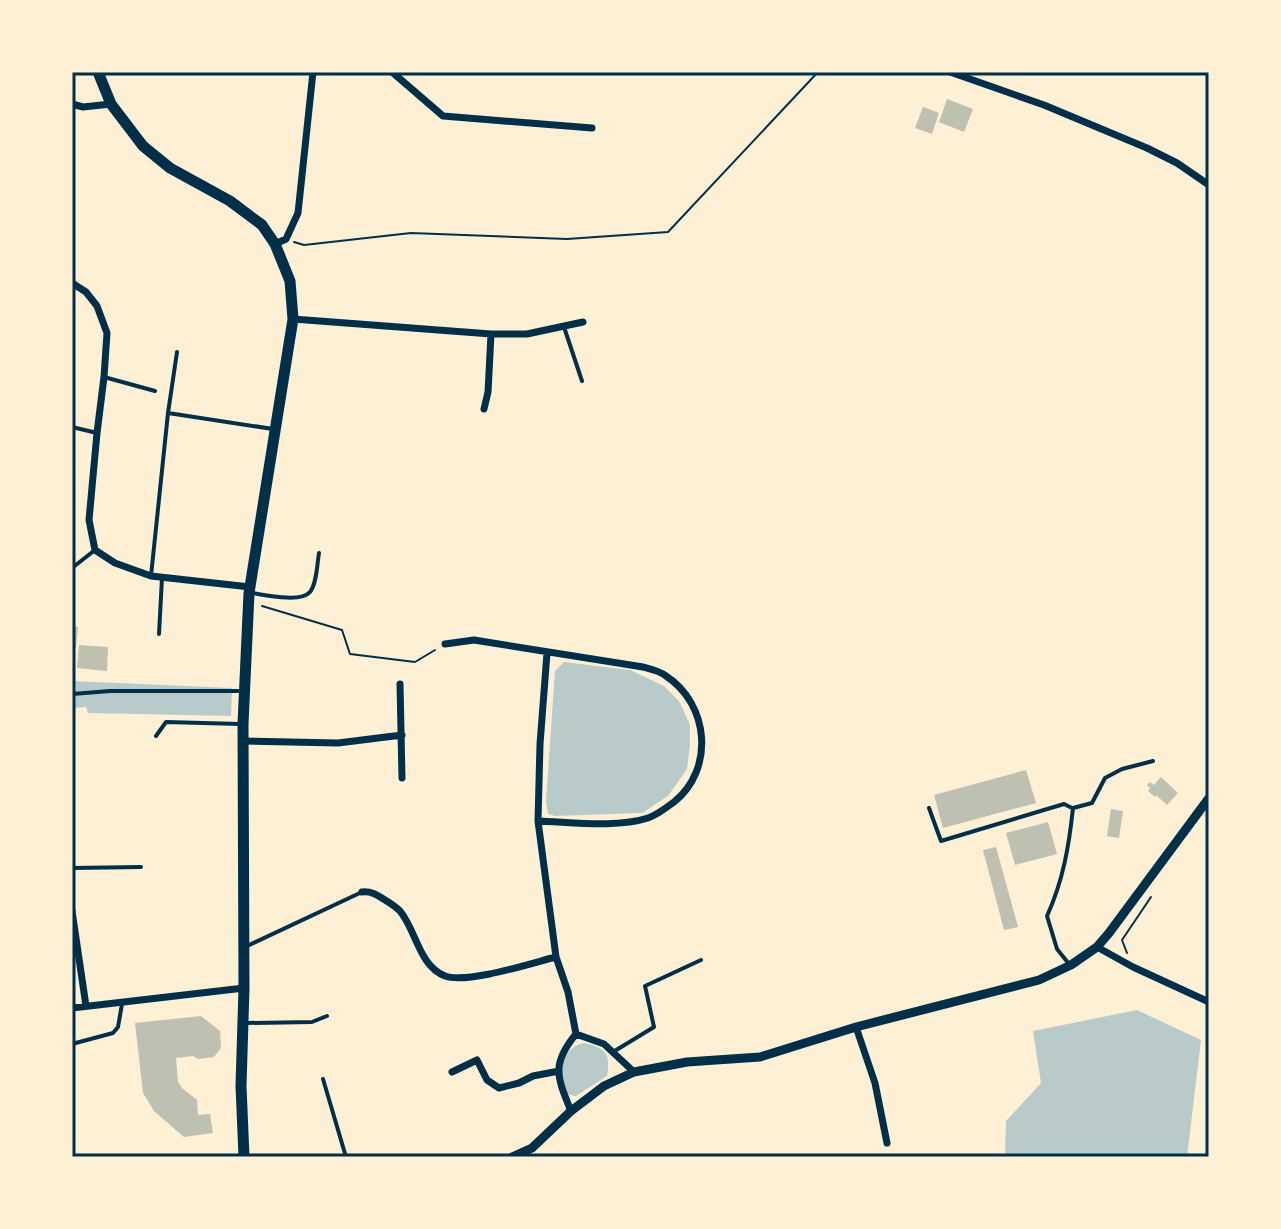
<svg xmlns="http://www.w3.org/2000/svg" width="1281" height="1229" font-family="'Sofia Sans Condensed',sans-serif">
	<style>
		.green { fill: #b9caca }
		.building { fill: #bec0b2 }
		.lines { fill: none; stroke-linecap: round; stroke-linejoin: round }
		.path { stroke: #003049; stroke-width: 2 }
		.service { stroke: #003049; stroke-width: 4 }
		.minor { stroke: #003049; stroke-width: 7 }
		.tertiary { stroke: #003049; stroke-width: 9 }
		.secondary { stroke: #003049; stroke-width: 11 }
		.neatline { fill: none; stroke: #003049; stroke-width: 3 }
	</style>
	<rect width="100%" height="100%" fill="#fdf0d5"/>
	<!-- green -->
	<path class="green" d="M564,662L630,670L664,686L679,701L690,725V744L687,769L668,796L642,813L555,816L548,814L546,801L555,671Z
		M72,681L232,688L231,716L88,713L86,707L72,708Z
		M1137,1010L1201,1040L1187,1157H1005L1006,1121L1041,1083L1033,1031Z
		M584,1043C606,1048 611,1054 607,1076L576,1096L570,1095L565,1091C563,1084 561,1077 561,1071C560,1058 572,1045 584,1043Z"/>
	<!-- building -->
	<path class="building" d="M947,99L973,109L964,132L939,122Z
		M923,107L939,113L932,134L915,128Z
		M72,626L78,627L76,648H72Z
		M79,645L108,647L107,671L77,668Z
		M1026,770L1036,803L943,828L934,795Z
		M1161,777L1178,793L1167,805L1156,795L1155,797L1148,791L1150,788L1147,785L1150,782L1154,785Z
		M1111,809L1123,811L1119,838L1107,836Z
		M1048,822L1057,854L1015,865L1006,833Z
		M996,847L1018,927L1004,930L983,850Z
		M201,1016L220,1031L221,1048L214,1057L198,1059L193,1056L176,1058L178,1082L182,1088L197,1100L198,1115L210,1114L213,1133L184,1137L154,1111L143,1093L135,1023Z"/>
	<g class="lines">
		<!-- path -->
		<path class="path" d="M294,242L304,245L411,233L567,239L668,232L818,72
			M262,606L342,630L350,654L415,662L435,650
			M1127,953L1122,940L1151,897"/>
		<!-- service -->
		<path class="service" d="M564,327L582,381
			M104,377L155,391
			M168,413L177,352
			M72,427L97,433
			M72,568L95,550
			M151,576L168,413L273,429
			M252,593C265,595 301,603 310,592C317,583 317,564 319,553
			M159,634L162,578
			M72,694L110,691H242
			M156,736L166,722L240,724
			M929,808L941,841L1064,804L1072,808
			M72,868L141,867
			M245,947L362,892
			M1069,964L1057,949L1047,916C1063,881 1069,846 1073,808L1092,803L1105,778L1122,769L1153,761
			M246,1023L312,1022L327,1016
			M72,1044L113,1033L118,1027L122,1004
			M613,1052L654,1027L645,986L701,960
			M323,1079L346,1157"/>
		<!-- minor -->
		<path class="minor" d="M392,72L443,116L592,128
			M950,72L1044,105L1147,148L1177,163L1209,185
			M72,104L83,107L111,104
			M275,244L286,239L298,213L313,72
			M72,283L86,292L97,306L107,333L104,377L97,433L89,520L95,550L115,563L151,576L250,587
			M293,319L491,334H527L583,322
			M484,409L488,392L491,334
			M445,644L474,640L643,667C651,669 660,671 666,676C709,704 715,769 674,802C666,808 657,815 648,818C617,828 571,822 538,821
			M547,653L540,744L538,821L556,957L568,992L576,1034L604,1044L634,1072
			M400,684L402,778
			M242,741L338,743L402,735
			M362,892C371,891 377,895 385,900C390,903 395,906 400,911C416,930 419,966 445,976C467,984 532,963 556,957
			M72,911L86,1006
			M1097,947L1133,967L1209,1002
			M72,1008L244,988
			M856,1027L875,1083L887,1143
			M452,1072L477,1060L487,1080L499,1088L519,1083L533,1076L559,1071
			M571,1111C557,1077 551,1064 576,1034"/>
		<!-- tertiary -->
		<path class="tertiary" d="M512,1157L532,1148L571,1111L604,1086L634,1072L687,1062L760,1057L856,1027L1039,980L1071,965L1097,947L1109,933L1209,798"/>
		<!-- secondary -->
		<path class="secondary" d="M98,72L111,104L143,146L170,168L230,201L262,225L275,244L290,281L293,319L249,593L243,724L244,988L241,1086L244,1157"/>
	</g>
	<!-- border -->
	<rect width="1281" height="1229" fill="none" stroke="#fdf0d5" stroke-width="148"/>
	<rect x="74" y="74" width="1133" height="1081" class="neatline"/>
</svg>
